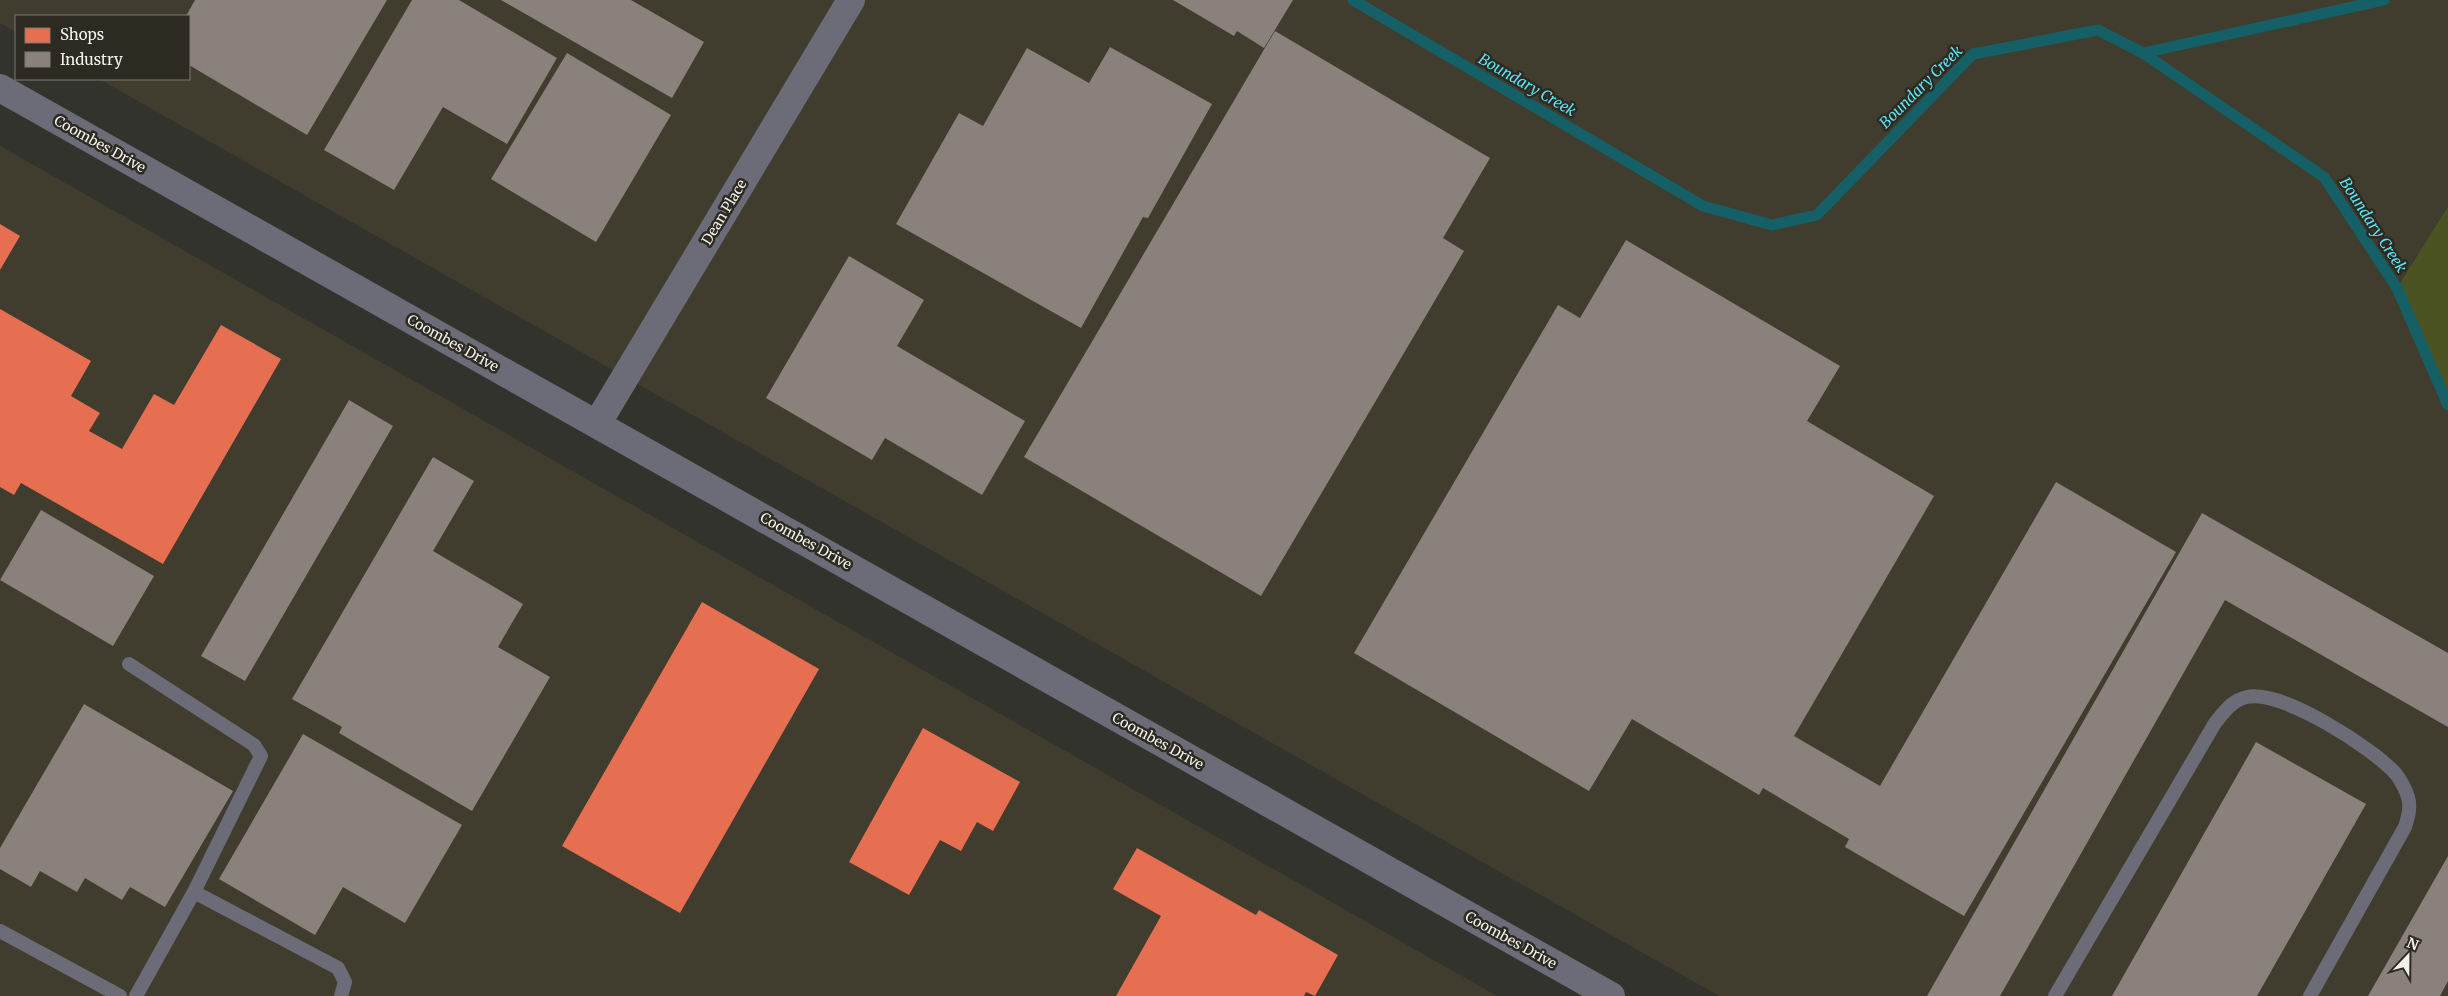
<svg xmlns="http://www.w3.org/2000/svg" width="2448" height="996" font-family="Merriweather,serif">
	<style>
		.built { fill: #403c2e }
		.green { fill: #4c5323 }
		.shops { fill: #e76f51 }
		.industry { fill: #8a817c }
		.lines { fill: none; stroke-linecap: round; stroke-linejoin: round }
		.stream { stroke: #156067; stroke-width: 11 }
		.lane { stroke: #6c6c78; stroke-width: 14 }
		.street { stroke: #6c6c78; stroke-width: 28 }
		.labels { text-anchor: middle; stroke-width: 5; stroke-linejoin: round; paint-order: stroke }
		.street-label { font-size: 14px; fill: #f4f2ed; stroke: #2c2a21 }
		.water-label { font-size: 15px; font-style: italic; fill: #58e6f8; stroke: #2c2a21 }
	</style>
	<rect width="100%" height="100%" fill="#33332e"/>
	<!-- built -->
	<path class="built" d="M0,0H2448V205L2378,319L2397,288L2448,405V996H1719L99,79H189V16H16V32L0,23Z
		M0,146L1497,996H0Z"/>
	<!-- green -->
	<path class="green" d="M2448,206V405L2397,288Z"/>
	<!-- shops -->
	<path class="shops" d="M0,224L20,236L0,270Z
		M0,309L91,361L71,396L100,413L89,431L122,449L154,394L174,405L221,325L281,359L163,564L21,483L14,495L0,487Z
		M702,602L819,669L680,913L562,846Z
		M923,728L1020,782L993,831L977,822L961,851L940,840L909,895L849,862Z
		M1137,848L1256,915L1259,910L1338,955L1315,996L1306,992L1304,996H1116L1161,916L1113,889Z"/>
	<!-- industry -->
	<path class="industry" d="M195,0H387L307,135L189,65V16H186Z
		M412,0H459L557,58L507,144L443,107L394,190L324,150Z
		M501,0H631L704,42L672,98Z
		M1173,0H1293L1264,48L1237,31L1234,36Z
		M1275,31L1490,158L1443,238L1464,251L1261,596L1024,457Z
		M1110,47L1212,104L1148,218L1143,217L1081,328L896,224L959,113L983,126L1027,48L1089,83Z
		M567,53L671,115L596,242L491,179Z
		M1626,240L1840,366L1807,421L1934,496L1794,736L1880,786L2056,482L2176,552L1964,916L1845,847L1849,839L1763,788L1759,795L1632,719L1589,791L1354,653L1558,305L1580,318Z
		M849,256L924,300L897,346L1025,421L982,495L885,438L872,460L766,398Z
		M349,400L393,426L245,681L201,656Z
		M433,457L474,481L433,551L523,604L498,647L550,677L472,811L339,733L342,727L292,699Z
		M41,510L154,576L113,646L0,580Z
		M2202,513L2448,653V727L2225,600L2000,996H1927Z
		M84,704L233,791L165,907L130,887L122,900L85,878L77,892L40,871L31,887L0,869V848Z
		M303,734L462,825L405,923L343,887L315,935L219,879Z
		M2256,742L2366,804L2257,996H2112Z
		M2448,856V981L2440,996H2368Z"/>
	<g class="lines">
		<!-- stream -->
		<path class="stream" d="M1353,0L1703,206L1772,225L1817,215L1973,54L2098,30L2143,53L2324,177L2397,288L2448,405
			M2143,53L2384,0"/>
		<!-- lane -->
		<path class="lane" d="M129,664L254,745L261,756L194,892L136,996
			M194,892L338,968L345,982L341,996
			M0,931L120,996
			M2055,996L2215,723C2224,712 2232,700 2247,697C2281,689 2373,748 2396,774C2400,779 2406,790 2408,797C2411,808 2408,817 2405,827L2310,996"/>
		<!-- street -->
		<path class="street" d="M0,88L1611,996
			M597,424L851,0"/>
	</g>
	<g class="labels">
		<!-- street labels -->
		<g class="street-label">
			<text transform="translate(100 144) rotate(29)" y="5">Coombes Drive</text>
			<text transform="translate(724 212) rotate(-59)" y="5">Dean Place</text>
			<text transform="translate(453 343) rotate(29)" y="5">Coombes Drive</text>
			<text transform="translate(806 541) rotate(29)" y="5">Coombes Drive</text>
			<text transform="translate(1158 741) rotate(29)" y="5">Coombes Drive</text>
			<text transform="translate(1511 940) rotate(29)" y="5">Coombes Drive</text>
		</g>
		<!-- water labels -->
		<g class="water-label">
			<text transform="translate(1527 85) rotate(30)" y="5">Boundary Creek</text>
			<text transform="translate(1921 87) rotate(-45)" y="5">Boundary Creek</text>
			<text transform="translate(2373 225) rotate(57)" y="5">Boundary Creek</text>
		</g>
	</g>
	<!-- legend -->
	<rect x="15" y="15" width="175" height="65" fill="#2c2a21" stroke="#7c7a73"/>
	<rect x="25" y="28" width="25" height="15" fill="#e76f51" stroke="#7c7a73"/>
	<text x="60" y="40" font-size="15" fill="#f4f2ed">Shops</text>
	<rect x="25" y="52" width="25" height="15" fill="#8a817c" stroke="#7c7a73"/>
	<text x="60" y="65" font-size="15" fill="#f4f2ed">Industry</text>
	<!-- north arrow -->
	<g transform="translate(2408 956) rotate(22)" stroke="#2c2a21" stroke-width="4" paint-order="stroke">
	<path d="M0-4L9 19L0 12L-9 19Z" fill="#f4f2ed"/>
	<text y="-8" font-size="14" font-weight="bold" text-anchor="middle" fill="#f4f2ed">N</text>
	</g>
</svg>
